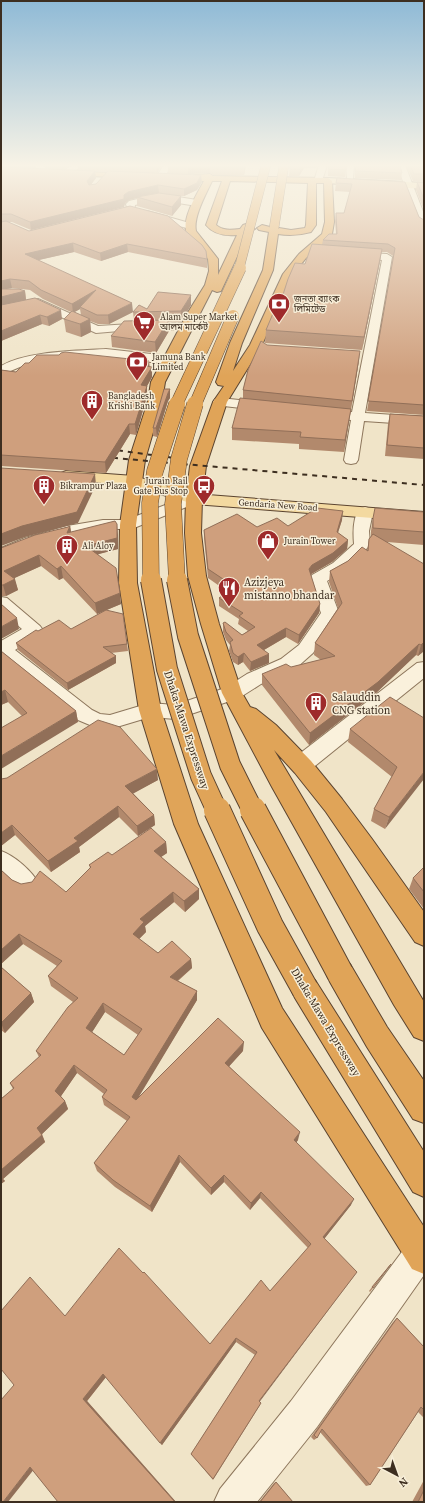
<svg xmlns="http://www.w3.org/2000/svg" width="425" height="1503" font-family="'Source Serif 4','Noto Sans Bengali',serif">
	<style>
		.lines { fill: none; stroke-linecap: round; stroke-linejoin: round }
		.minor-casing { stroke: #8d765c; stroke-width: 2 }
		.major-casing { stroke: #5b4430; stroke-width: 2 }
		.highway-casing { stroke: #5b4430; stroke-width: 2 }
		.minor { fill: #faf1dc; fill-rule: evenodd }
		.major { fill: #f3d9a0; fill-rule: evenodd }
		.highway { fill: #e0a458; fill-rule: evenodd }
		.rail { stroke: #3d2e20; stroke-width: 2; stroke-dasharray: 5 5; stroke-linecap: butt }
		.highway-bridge-far4-casing { stroke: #5b4430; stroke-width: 10; stroke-linecap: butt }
		.highway-bridge-far3-casing { stroke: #5b4430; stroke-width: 13; stroke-linecap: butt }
		.highway-bridge-far2-casing { stroke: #5b4430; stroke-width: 17; stroke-linecap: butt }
		.highway-bridge-far1-casing { stroke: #5b4430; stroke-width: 22; stroke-linecap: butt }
		.highway-bridge-casing { stroke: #5b4430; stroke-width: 28; stroke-linecap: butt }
		.highway-bridge-far4 { stroke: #e0a458; stroke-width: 9 }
		.highway-bridge-far3 { stroke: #e0a458; stroke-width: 12 }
		.highway-bridge-far2 { stroke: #e0a458; stroke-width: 16 }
		.highway-bridge-far1 { stroke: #e0a458; stroke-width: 20 }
		.highway-bridge { stroke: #e0a458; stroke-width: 26 }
		.wall { fill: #b2896c; fill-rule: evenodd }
		.shaded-wall { fill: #916f58 }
		.building { fill: #cf9f7d; stroke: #916f58; fill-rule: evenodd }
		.labels { text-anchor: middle; stroke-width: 3; stroke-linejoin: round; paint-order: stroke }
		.far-poi-label { font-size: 9px; fill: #3d2e20; stroke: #f7eed8; text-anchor: start }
		.far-street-label { font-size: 9px; fill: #3d2e20; stroke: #f7eed8 }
		.poi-label { font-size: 11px; fill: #3d2e20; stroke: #f7eed8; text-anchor: start }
		.street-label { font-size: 11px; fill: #3d2e20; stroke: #f7eed8 }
	</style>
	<rect width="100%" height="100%" fill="#f0e4c8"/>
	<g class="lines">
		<!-- minor casing -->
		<g class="minor-casing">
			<path id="minor" d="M34,165H43L50,173L46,175H43Z
				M73,165H83L69,175H63V171Z
				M164,165H172L163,179H157L156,177Z
				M319,165H327L322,181L318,183L314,181Z
				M346,165H354L353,179H347Z
				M397,165H405L424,214V228L419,225Z
				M159,194L197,200L201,203L197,206L159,200L135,205L134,211H128L126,204L129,201Z
				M147,211L193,224L195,226L190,229L144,216L143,214L144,212Z
				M354,252L387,254L392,257L365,413L424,417V425L364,421L358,460L356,463L351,464L346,463L344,460L351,420L339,419L337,416L339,413L352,412L382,260L351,257L349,255L351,253Z
				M38,299L98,326L131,324L186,323L190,324L192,326L190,328L186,329L131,330L96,333L37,306L1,314V308Z
				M106,349L169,356L173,357L175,360L173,363L169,364L106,357L27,364L1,375V366C27,351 75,351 106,349Z
				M220,398L267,403L272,404L274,407L272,410L267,411L215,405L213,402L215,399Z
				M194,494L199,496L202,499L199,502L134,528L103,530L69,536L37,544L1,559V548L25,538L67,526L103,520H126Z
				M365,507L371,509L373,512L369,531L370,545L345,571L327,581L339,613L313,653L295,669L261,684L239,698L176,719L150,717L110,729L97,728L78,720L1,658V641L22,629L1,611V597L7,598L40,626L43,630L40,634L15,650L92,710L100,714L110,715L150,703L175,705L225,688L247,674L281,659L299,645L321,613L309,579L312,575L333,563L354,544C353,533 353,518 359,509Z
				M424,662V678L310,770L302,772L294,770L291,764L294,758L417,663Z
				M1,851C15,856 32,871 39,884L35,891C19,897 12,886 1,875Z
				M421,1236L424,1237V1275L317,1427L257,1502H214L220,1489L291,1401L410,1241Z"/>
		</g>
		<!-- major casing -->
		<g class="major-casing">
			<path id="major" d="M328,178L424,183V189L325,183L324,181Z
				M66,471L134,476L195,494L424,512V522L194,504L133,486L61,479L58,476L61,473Z"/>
		</g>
		<!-- highway casing -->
		<g class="highway-casing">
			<path id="highway" d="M63,171L136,174L140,176L136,178L66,175H63L62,173Z
				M210,174L213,176L328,178L332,181L334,222L332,234L327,241L306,258L293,274L262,345L227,402L206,466L202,499L201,533L206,576L219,624L242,693L250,707L256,709L276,725L311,761L342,799L372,839L424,912V946L415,942L326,812L295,773L274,750L424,1002V1041L414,1037L394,1005L272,787L222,693L201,624L188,576L185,533L186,499L190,466L213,402L224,386L218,385L216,382L230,343L263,270L269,232L259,230L257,228L262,225L270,227L274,225L279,228L291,230L305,228L306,225L308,183L230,181L216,225C223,231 231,230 240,229L243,225L246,224L255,229L248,233L221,291L217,292L212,290L165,382L162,401L145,460L136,525L137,583L161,710L198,824L282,1008L424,1227V1274L412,1269L262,1028L174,824L139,710L119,583L120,525L129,460L148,401L151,382L187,314L205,285L209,271L208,259L186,231C183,216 197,194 204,181H195L191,178L195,175ZM212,181H222L206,225C214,235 226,236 237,235L218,275V259L196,231C193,217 206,194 212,181ZM316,183H324L325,222L322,234L299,254L283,274L250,345L233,371L242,343L273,270L278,234C290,236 300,235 311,232L316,225Z
				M340,960L350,964L387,1027L424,1081V1123L413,1119L367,1047L330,982L326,973L330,964Z
				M305,976L315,980L424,1152V1197L413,1192L295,998L291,989L295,980Z"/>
		</g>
		<!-- minor -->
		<use href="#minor" class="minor"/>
		<!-- major -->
		<use href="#major" class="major"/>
		<!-- highway -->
		<use href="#highway" class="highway"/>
		<!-- rail -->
		<path class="rail" d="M108,449L174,458
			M103,457L424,485"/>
		<!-- highway-bridge-far4 casing -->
		<g class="highway-bridge-far4-casing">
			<path id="highway-bridge-far4" d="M274,228L284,165
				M239,269L266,165"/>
		</g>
		<!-- highway-bridge-far3 casing -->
		<g class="highway-bridge-far3-casing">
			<path id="highway-bridge-far3" d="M176,405L240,268
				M195,405L233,316"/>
		</g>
		<!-- highway-bridge-far2 casing -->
		<g class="highway-bridge-far2-casing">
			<path id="highway-bridge-far2" d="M151,581L150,503L155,471L177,404
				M177,581L173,504L179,459L195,404"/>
		</g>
		<!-- highway-bridge-far1 casing -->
		<g class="highway-bridge-far1-casing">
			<path id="highway-bridge-far1" d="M151,580L167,669L201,776L217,811
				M177,580L188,636L230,765L253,811"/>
		</g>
		<!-- highway-bridge casing -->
		<g class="highway-bridge-casing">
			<path id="highway-bridge" d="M217,810L270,926L305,989
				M253,810L340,973"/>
		</g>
		<!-- highway-bridge-far4 -->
		<use href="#highway-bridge-far4" class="highway-bridge-far4"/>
		<!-- highway-bridge-far3 -->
		<use href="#highway-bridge-far3" class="highway-bridge-far3"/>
		<!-- highway-bridge-far2 -->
		<use href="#highway-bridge-far2" class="highway-bridge-far2"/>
		<!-- highway-bridge-far1 -->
		<use href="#highway-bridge-far1" class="highway-bridge-far1"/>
		<!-- highway-bridge -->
		<use href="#highway-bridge" class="highway-bridge"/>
	</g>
	<!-- wall -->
	<path class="wall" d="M1,165H35V169H49L45,165H70L62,170H78V165H162L157,173L168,174V166L169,165H246L244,175H213L210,173L188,174L202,182L197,190L184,196H181V205L172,216L137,206V198L129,200L125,203L124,207L31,230L12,222H7L29,231L130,206L207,259V268L128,252L101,261L74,252L38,260L133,312L109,324H98L90,321L91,332L81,337L66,332L64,319L71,312L43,299L30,290L12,288L5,289L25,291L26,300L62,319L49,326L42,324L1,341ZM95,171L108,172L96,184L91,185L96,178ZM80,309L81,315L74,312Z
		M290,165H318L316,168H304L299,176H289Z
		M328,165H346L345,177L328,176Z
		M355,165L402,173L401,180L355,178Z
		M406,165H424V182L413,181Z
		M405,182L419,217L424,220V415L367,411L393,256L387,252H381L380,261L362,350L265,343L266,330L280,304L305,264L322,245L323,240L336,234L335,221L336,213H344L350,192L335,191L336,183Z
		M417,182L424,183V210L416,190Z
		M191,305L181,322H169V331L156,353L112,347L111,336L134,321L133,312L147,309Z
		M267,345L359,360L344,452L299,449V444L232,440V428L243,398V390Z
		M149,367L152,377L147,386V396L136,435L130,434L106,473L1,466V370L16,372Z
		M170,389V398L168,401L157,437L153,436V428Z
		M390,414L424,416V459L385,456L388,424Z
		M424,512V545L387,542L424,651L418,656L416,655L376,693L309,745L262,685V674L321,660L314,655L315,643L338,608L329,582L330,571L367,551L369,539L371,537V531L373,518Z
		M342,520L338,533L348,540L347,549L332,562L310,575L320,604L319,613L298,644L286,637L264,650L269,663L250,671L243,662L238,665L233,662L229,651L230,645L226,640L223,632V623L242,635L248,631L238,624L239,619L219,606V598L228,592L208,578L204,538V530L288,526Z
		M70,526L71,532L118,535V549L98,554L121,604L97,614L63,578L59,580L41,566L14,578L18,590L6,596H1V548Z
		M71,629L127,644L128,651L111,653L116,656V663L68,690L18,650L16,643L38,631Z
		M1,651L76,711L78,722L22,716L8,702L1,705Z
		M424,718L385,829L371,821L374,809L392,777L348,742L350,729Z
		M1,779L158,780L133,793L154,815L155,825L138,836L119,817L79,847L80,852L51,872L15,835L1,846Z
		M166,842L167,853L161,857L199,889V899L185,912L174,902L145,926L146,932L139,939L158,953L191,959L192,968L178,981L197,991V1000L136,1100L243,1051L229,1066L298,1140L296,1143L351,1205L324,1239L353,1277L259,1401L260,1405L213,1480L191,1454L255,1355L236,1342L162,1445L106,1377L87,1401L176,1502H58L33,1470L14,1385L65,1316L210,1344L270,1291L308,1248L260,1198L250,1210L224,1182L211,1195L180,1162L152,1212L115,1187L97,1171L94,1163L127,1121L104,1105L102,1097L104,1094L77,1073L61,1096L65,1101L68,1109L42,1134L45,1142L3,1179L5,1181L1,1184V1099L13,1089L10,1083L39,1057L36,1051L73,1002L51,986L48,976L57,966L23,944L1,964V870L12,880L21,884L66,892L90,868L89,865L112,855ZM105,1012L138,1035L124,1055L92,1032Z
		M424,867V909L409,889L413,878Z
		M1,967L31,993L34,1002L5,1033L1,1030Z
		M372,1287L373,1288L370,1292L369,1291Z
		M397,1318L424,1347V1418L418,1412L370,1485L366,1486L320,1432L317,1438L314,1440L311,1437L393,1322Z
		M424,1480V1502H412Z
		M276,1482L293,1502H259L274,1483Z"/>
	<!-- shaded-wall -->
	<path class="shaded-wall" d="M62,165H70L62,170Z
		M157,165H162L157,173L156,166Z
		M210,165V173L188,174V167Z
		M245,165H246L244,175V168Z
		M302,165H304V168L299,176L300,169Z
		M95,171L96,178L88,188L87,181Z
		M201,175L202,182L197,190L184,196V189Z
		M158,185L159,193L137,197V198L129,200L125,203L124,207L31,230L30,222L124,195L128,192Z
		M181,196V205L172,216V207Z
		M73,243L74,252L26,263L25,254Z
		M127,244L128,252L101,261L100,253Z
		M382,249L380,261L362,350L364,337Z
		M10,279L12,288L1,290V281Z
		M96,290L80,307V309L73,313L72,304Z
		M25,291L26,300L1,306V297Z
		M191,295V305L181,322V311Z
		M132,303L133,312L109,324L108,315Z
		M61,310L62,319L49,326L47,317Z
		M40,315L42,324L1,341V331Z
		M90,319L91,332L81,337L80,324Z
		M169,320V331L156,353L155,342Z
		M360,351L359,360L351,410L352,401Z
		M149,361L150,370L152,367V377L147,386V396L136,435L135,424L141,385L145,366Z
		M170,389V398L168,401L157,437L156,428L168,393Z
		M351,409L349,421L344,452L345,440Z
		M129,424L130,434L106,473L105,462Z
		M95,474L96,485L78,523L25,537L1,546V534Z
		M343,511L342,520L335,541L337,532Z
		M117,524L118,535V549L88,557L86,546Z
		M70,526L72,537L67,533Z
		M348,540L347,549L332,562L311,574L308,578L309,569L312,565Z
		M39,555L41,566L6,582L4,571Z
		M61,566L63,578L59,580L57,569Z
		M15,579L18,590L6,596L3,585Z
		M120,593L121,604L97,614L95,603Z
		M320,604L319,613L298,644L299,635Z
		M17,618L19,629L1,639V627Z
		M286,628V637L257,654V645Z
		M424,642V651L418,656L421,645Z
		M419,644L416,655L376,693L309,745L310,733Z
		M244,653L243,662L238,665V657Z
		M269,654V663L250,671L251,662Z
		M116,656V663L68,690L67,683Z
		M5,690L8,702L1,705V692Z
		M76,711L78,722L1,769V756Z
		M157,769L158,780L127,797L125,786Z
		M424,772V779L385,829L389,817Z
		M118,806L119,817L79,847L80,852L51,872L48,861L74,838Z
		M154,815L155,825L138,836L137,826Z
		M12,825L15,835L1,846V833Z
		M166,842L167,853L155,861L154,851Z
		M199,889V899L185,912L184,901Z
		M173,892L174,902L145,926L146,932L134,944L133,934L140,919Z
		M19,934L23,944L1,964V950Z
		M191,959L192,968L171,986L170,977Z
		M197,991V1000L134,1105L132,1097Z
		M31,993L34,1002L5,1033L1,1023Z
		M103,1003L105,1012L89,1037L86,1028Z
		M244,1042L243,1051L225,1071V1063Z
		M74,1065L77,1073L59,1099L55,1091Z
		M65,1101L68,1109L40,1136L37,1128Z
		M300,1132L298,1140L292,1148L294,1140Z
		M42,1135L45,1142L3,1179L5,1181L1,1184V1170Z
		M179,1155L180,1162L152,1212L150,1206Z
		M224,1175V1182L211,1195V1188Z
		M261,1192L260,1198L250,1210L251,1203Z
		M354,1199L351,1205L321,1243L323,1237Z
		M357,1272L353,1277L258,1404L259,1401Z
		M236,1338V1342L162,1445L160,1443Z
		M103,1374L106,1377L87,1401L176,1502H175L83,1399Z
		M30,1467L35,1468L8,1502H3Z"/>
	<!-- building -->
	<path class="building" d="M137,165H157L156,166Z
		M169,165H209L188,167L168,166Z
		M210,165H245L244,168L213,167Z
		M290,165H302L300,169H290Z
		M329,165H346V170L329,169Z
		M356,165H400L402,173L355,171Z
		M410,165H424V174H414Z
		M1,167L95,171L87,181L89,185L96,184L108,171L201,175L197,183L184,189L158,185L128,192L124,195V199L30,222L11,214H1Z
		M337,178L405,182L419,217L424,220V405L368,401L395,248L388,244L323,240L329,234H337L336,213H344L352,184L336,183Z
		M417,182L424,183V199Z
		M159,193L181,196L172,207L137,197Z
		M130,206L168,216L202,245L206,251L207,259L127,244L100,253L73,243L25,254L132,303L108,315H97L80,307L96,290L72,304L41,290L29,281L10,279L1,281V222L6,221L29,231Z
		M312,244L382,249L364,337L266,330L277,304H280L288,279L295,263L305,264Z
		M1,289H19L25,291L1,297Z
		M158,292L191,295L181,311L133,312L139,305L147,309Z
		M35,298L61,310L47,317L40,315L1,331V305Z
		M72,311L90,319L80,324L64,319Z
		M169,320L155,342L111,336L124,321Z
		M261,341L267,345L360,351L352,401L243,390L248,370Z
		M65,352L149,361L145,366L152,367L141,385L147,386L135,424H129L105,462L1,455V370L16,372L25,363H29L37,355H59L61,353Z
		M164,389H170L168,393L156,428H153Z
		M240,398L351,409L345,440L300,437L301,432L232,428Z
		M390,414L424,416V448L387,445Z
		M1,468L95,474L77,512L22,526L1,534Z
		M317,508L343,511L337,532L348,540L333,553L312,565L309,569L320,604L299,635L286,628L257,645L269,654L251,662L244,653L238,657L233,653L230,642L233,640L226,632L223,623L225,622L242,635L255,627L239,616L243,613L219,598L235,587L208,569L204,530L237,514L257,527L277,518L288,526Z
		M375,508L424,512V532L373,528V518Z
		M115,521L117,524V538L86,546L116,568L120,593L95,603L61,566L57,569L39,555L4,571L15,579L3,585H1V548L35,535L68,527L70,526L67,533Z
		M373,534L424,564V642L421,645L419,644L378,682L310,733L262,674L286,664L291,667L335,656L315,643L342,603L330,571L348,561L362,547L368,551L369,539Z
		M1,604L17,618L1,627Z
		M106,610L123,614L127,644L103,647L116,656L67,683L16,643L36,630L38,631L59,620L71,629Z
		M1,651L76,711L1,756V728L27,713L5,690L1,692Z
		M390,697L424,718V772L389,817L374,809L397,767L350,729Z
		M98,720L120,727L157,769L125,786L154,815L137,826L118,806L74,838L78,841L48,861L12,825L1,833V779L7,778Z
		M151,828L166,842L154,851L199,889L184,901L173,892L140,919L144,922L133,934L158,953L172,941L191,959L170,977L197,991L132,1097L136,1100L218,1018L244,1042L225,1063L300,1132L294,1140L354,1199L323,1237L357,1272L259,1401L261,1403L213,1479L191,1454L257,1352L236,1338L160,1443L103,1374L83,1399L175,1502H58L30,1467L3,1502H1V1400L14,1385L1,1369V1311L30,1277L65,1316L119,1248L143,1273L144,1272L210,1344L261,1280L270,1291L311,1244L261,1192L251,1203L224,1175L211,1188L179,1155L150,1206L113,1180L94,1163L130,1117L102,1097L107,1090L74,1065L55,1091L65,1101L37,1128L42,1135L1,1170V1099L14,1088L10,1083L41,1055L36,1051L68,1007L78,998L48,976L62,961L19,934L1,950V870L12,880L21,884L32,882L40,871L66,892L91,867L89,865L108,852L112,855ZM103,1003L142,1029L124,1055L86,1028Z
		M424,867V892L413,878Z
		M1,967L31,993L1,1023Z
		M391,1264L373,1288L372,1287Z
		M397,1318L424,1347V1410L421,1407L370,1485L322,1429L317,1438L314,1435Z
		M276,1482L293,1502H260Z
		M424,1490V1502H418Z"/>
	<!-- sky -->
	<linearGradient id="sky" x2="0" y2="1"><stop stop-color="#8fbad6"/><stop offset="0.44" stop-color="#f8f3e6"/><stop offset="1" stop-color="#f8f3e6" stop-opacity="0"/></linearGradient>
	<rect width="425" height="376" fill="url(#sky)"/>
	<!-- icons -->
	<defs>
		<g id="bank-pin" transform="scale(1.15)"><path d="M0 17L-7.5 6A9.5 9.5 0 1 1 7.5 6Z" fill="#9e2a2b" stroke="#f7eed8"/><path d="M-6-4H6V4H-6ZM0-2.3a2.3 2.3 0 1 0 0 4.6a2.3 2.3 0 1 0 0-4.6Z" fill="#fff"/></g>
		<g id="supermarket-pin" transform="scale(1.15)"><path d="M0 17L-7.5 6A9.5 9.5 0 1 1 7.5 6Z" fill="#9e2a2b" stroke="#f7eed8"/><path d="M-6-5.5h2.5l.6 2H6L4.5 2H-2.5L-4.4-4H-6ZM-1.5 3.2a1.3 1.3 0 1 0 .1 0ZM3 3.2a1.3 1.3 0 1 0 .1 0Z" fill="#fff"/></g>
		<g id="building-pin" transform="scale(1.15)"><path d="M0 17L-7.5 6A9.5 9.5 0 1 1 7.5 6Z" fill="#9e2a2b" stroke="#f7eed8"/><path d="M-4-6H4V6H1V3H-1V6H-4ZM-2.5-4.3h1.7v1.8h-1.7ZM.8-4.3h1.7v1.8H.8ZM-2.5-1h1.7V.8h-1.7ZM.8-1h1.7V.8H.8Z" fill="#fff"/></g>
		<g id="bus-pin" transform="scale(1.15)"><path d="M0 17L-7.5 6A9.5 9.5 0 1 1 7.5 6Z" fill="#9e2a2b" stroke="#f7eed8"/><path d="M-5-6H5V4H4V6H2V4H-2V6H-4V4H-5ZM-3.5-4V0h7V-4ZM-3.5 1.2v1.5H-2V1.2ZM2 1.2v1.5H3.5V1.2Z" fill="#fff"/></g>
		<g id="shop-pin" transform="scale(1.15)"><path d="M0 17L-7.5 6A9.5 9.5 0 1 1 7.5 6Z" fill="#9e2a2b" stroke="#f7eed8"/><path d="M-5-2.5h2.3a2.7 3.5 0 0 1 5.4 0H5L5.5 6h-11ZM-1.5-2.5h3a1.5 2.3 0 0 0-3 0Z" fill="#fff"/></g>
		<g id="restaurant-pin" transform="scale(1.15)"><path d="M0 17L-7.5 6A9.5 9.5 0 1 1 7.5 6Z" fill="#9e2a2b" stroke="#f7eed8"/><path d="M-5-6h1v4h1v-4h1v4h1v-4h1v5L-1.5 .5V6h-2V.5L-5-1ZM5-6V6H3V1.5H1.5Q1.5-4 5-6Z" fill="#fff"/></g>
	</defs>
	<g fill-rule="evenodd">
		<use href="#bank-pin" x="279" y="304"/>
		<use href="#supermarket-pin" x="144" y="322"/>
		<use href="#bank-pin" x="137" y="362"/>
		<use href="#building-pin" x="92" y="401"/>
		<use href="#building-pin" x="44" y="486"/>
		<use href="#bus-pin" x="204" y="486"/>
		<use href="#shop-pin" x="268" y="541"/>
		<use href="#building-pin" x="67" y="546"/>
		<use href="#restaurant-pin" x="229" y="588"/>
		<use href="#building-pin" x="316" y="703"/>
	</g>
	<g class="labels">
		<!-- far-poi labels -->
		<g class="far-poi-label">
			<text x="294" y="302">জনতা ব্যাংক<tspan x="294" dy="10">লিমিটেড</tspan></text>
			<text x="160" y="320">Alam Super Market<tspan x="160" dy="10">আলম মার্কেট</tspan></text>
			<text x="152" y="360">Jamuna Bank<tspan x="152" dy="10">Limited</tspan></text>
			<text x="108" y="399">Bangladesh<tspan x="108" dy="10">Krishi Bank</tspan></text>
			<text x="188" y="484" text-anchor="end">Jurain Rail<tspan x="188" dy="10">Gate Bus Stop</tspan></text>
			<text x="60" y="489">Bikrampur Plaza</text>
			<text x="284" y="544">Jurain Tower</text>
			<text x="82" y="549">Ali Aloy</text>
		</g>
		<!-- far-street labels -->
		<g class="far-street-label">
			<text transform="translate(278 505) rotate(4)" y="3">Gendaria New Road</text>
		</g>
		<!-- poi labels -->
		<g class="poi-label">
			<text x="244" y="586">Azizjeya<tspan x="244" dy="13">mistanno bhandar</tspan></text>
			<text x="332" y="701">Salauddin<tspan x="332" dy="13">CNG station</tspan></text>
		</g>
		<!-- street labels -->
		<g class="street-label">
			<text transform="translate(187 730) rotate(72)" y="4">Dhaka-Mawa Expressway</text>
			<text transform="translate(326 1022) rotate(59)" y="4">Dhaka-Mawa Expressway</text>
		</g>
	</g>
	<!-- border -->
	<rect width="425" height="1503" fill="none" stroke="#3d2e20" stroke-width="4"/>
	<!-- north arrow -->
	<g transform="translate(397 1475) rotate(139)" stroke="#f7eed8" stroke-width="3" paint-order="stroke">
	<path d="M0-3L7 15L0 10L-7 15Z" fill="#3d2e20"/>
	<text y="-6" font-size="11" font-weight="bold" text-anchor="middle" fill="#3d2e20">N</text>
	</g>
</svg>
